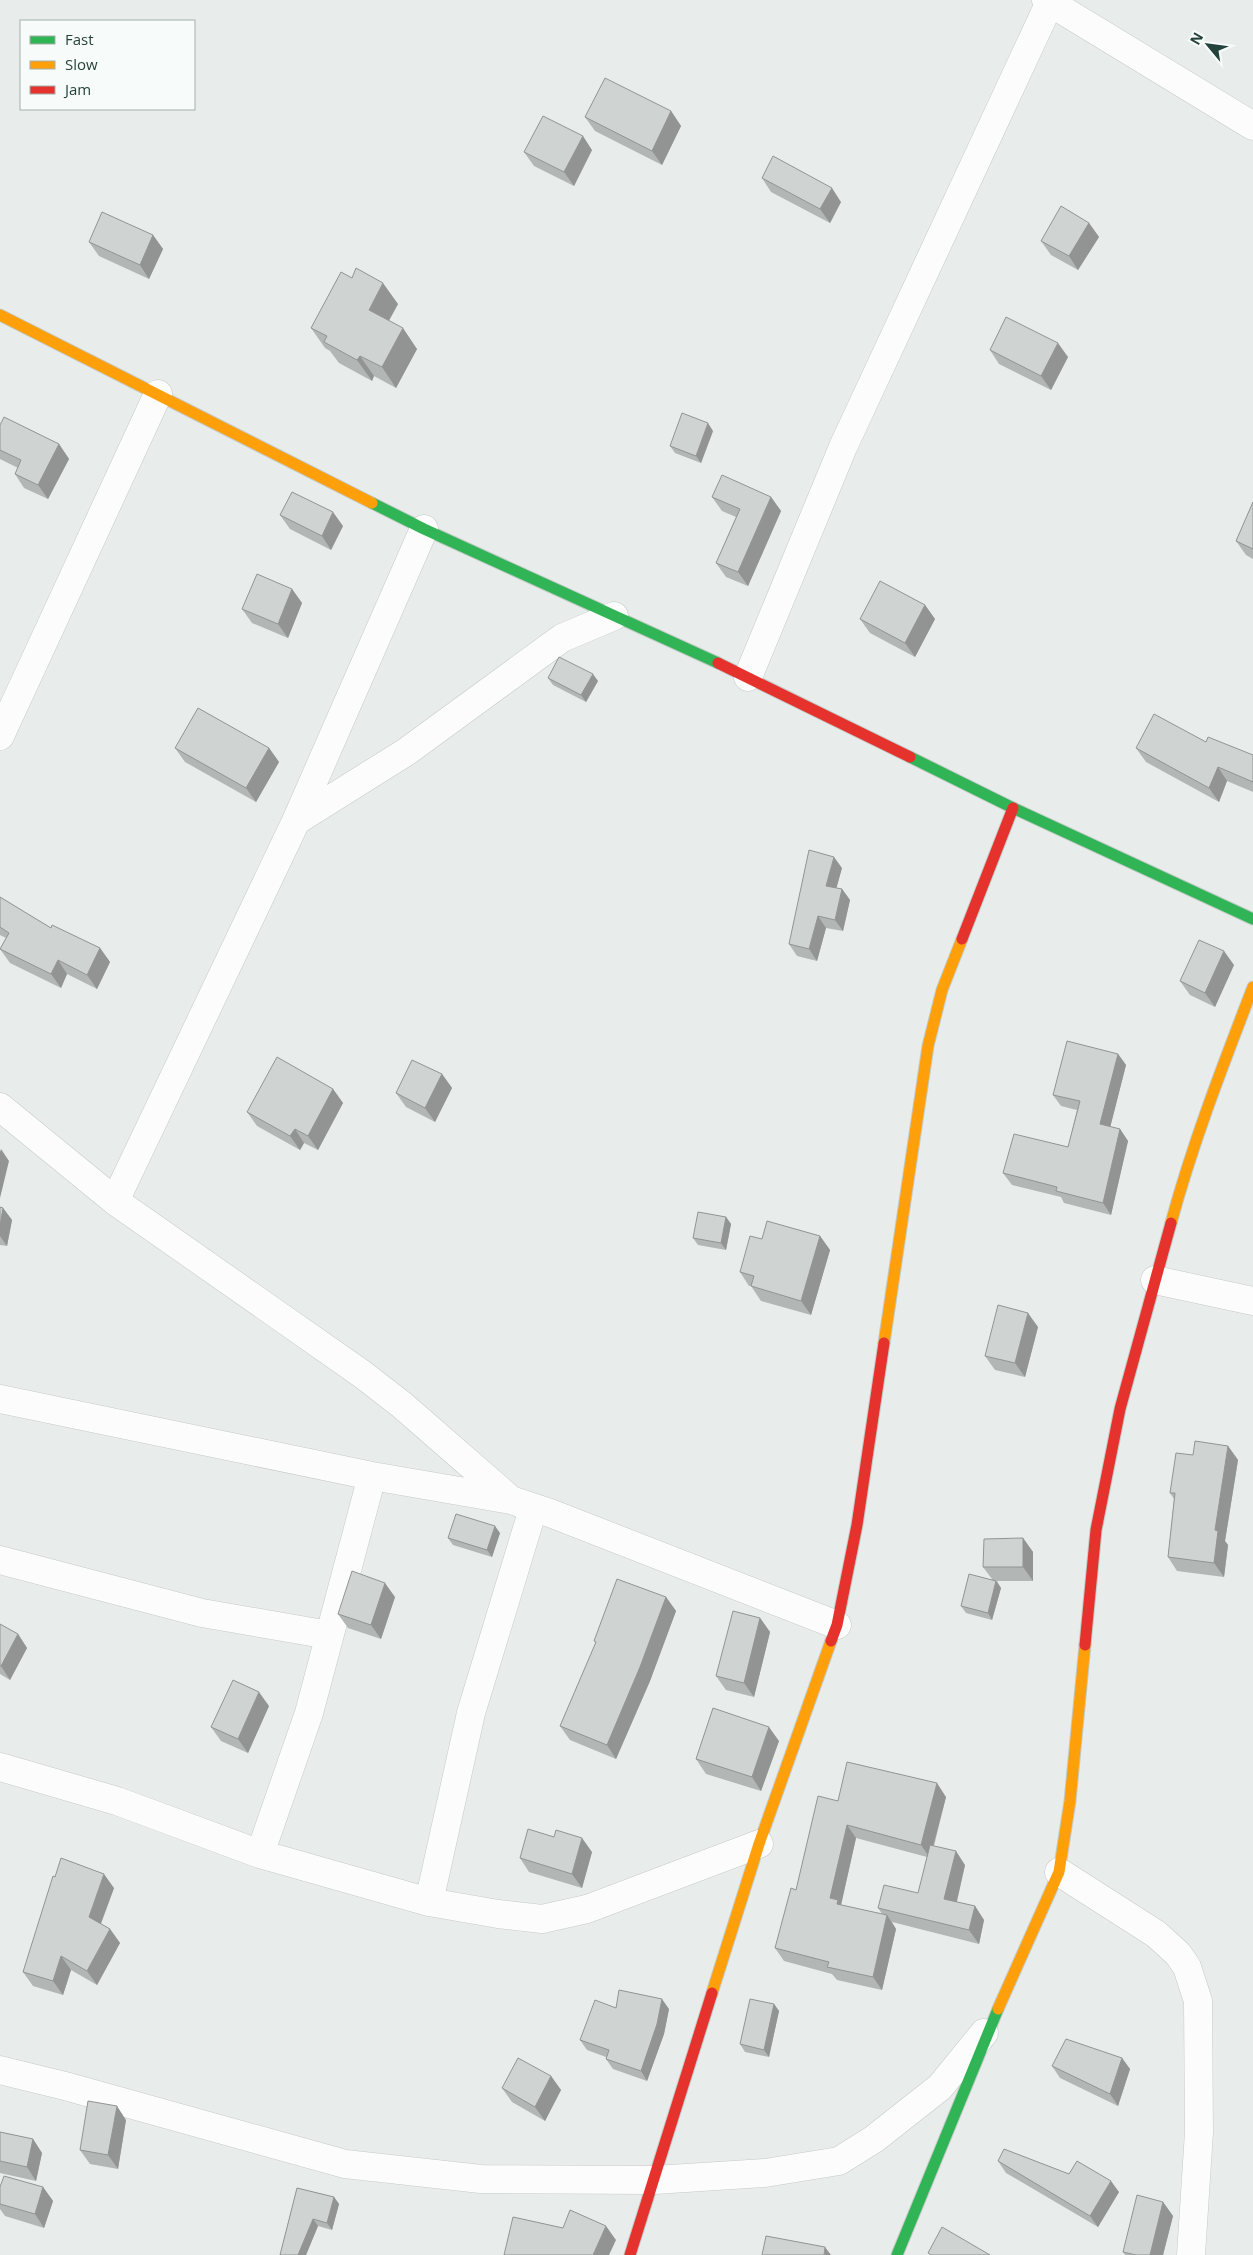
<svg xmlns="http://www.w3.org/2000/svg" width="1253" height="2255" font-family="'Open Sans',sans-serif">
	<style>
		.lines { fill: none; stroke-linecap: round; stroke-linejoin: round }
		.street-casing { stroke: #c5cac8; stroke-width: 29 }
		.fast-casing { stroke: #c3cbc8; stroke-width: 13 }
		.slow-casing { stroke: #c3cbc8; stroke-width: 13 }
		.jam-casing { stroke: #c3cbc8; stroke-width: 13 }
		.street { stroke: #fcfcfc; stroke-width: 28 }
		.fast { stroke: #30b455; stroke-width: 11 }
		.slow { stroke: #ff9f0a; stroke-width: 11 }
		.jam { stroke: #e5322d; stroke-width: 11 }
		.wall { fill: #b2b6b5; fill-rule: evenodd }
		.shaded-wall { fill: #919493 }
		.building { fill: #cfd4d2; stroke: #919493 }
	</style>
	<rect width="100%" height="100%" fill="#e8edeb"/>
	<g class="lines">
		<!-- street casing -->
		<g class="street-casing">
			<path id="street" d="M1046,0L1253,126
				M748,677L843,447L1050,2
				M0,736L158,394
				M296,821L406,752L562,638L614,616
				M0,1107L115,1201L362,1374L402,1405L511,1500
				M115,1201L296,821L424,529
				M1155,1280L1253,1301
				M0,1399L372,1476L511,1500L550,1513L837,1625
				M0,1560L202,1613L329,1635
				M0,1767L117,1801L260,1854L429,1902L498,1914L542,1919L587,1909L759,1844
				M260,1854L309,1713L372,1476
				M1059,1872L1156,1934L1178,1954L1187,1967L1198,2001L1199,2132L1191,2255
				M429,1902L471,1713L533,1509
				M0,2070L65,2086L345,2164L481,2179L655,2180L765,2173L839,2161L874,2139L940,2087L984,2033"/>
		</g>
		<!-- fast casing -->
		<g class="fast-casing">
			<path id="fast" d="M372,503L424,529L718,663
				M910,757L1013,808L1253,919
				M897,2255L998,2009"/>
		</g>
		<!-- slow casing -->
		<g class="slow-casing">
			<path id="slow" d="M0,315L372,503
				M1171,1223C1193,1142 1223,1065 1253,987
				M884,1343L928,1046L942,990L962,939
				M712,1993L759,1844L831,1641
				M998,2009L1059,1872L1070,1801L1085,1645"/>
		</g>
		<!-- jam casing -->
		<g class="jam-casing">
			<path id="jam" d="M718,663L910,757
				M962,939L1013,808
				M831,1641L837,1625L857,1525L884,1343
				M1085,1645L1096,1530L1120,1409L1171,1223
				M630,2255L712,1993"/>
		</g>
		<!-- street -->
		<use href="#street" class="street"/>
		<!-- fast -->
		<use href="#fast" class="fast"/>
		<!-- slow -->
		<use href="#slow" class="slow"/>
		<!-- jam -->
		<use href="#jam" class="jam"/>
	</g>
	<!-- wall -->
	<path class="wall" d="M671,111L681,126L662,165L595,131L585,117Z
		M592,150L574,186L534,166L524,152Z
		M762,178L841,202L830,223L771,192Z
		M1089,223L1099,237L1078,270L1051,255L1041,241Z
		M153,235L163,249L149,279L99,256L89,242Z
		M398,304L389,321L417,349L396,388L374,376L372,381L339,363L330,351L325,348L311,328Z
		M990,350L1068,357L1051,390L999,364Z
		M0,425L59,444L69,459L48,499L24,488L15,474L18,468L0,459Z
		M713,431L701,463L675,453L670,446Z
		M712,497H771L781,511L748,586L726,577L716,563L736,517L722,511Z
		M1253,502V559L1246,555L1236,541Z
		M280,515L343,526L331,550L290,529Z
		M292,589L302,603L288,638L252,623L242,609Z
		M925,605L935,619L915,657L870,633L860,619Z
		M548,678L598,681L586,702L553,685Z
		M1206,742L1253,755V792L1227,781L1219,802L1146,762L1136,748Z
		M175,748H269L279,762L256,802L185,762Z
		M842,868L836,888L842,889L850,900L843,931L826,928L817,961L797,956L789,944Z
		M0,897L51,928L100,948L110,962L97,989L67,974L61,988L10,963L0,949L6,938L0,935Z
		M1234,965L1215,1007L1190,995L1180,981Z
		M1118,1054L1126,1065L1110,1127L1120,1129L1128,1141L1111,1215L1064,1203L1061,1197L1012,1185L1003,1173L1068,1147L1077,1110L1061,1106L1053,1095Z
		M442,1074L452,1088L435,1122L406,1107L396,1093Z
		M333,1089L343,1103L318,1150L304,1143L300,1150L257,1126L247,1112Z
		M0,1207L3,1208L12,1220L7,1246L0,1245Z
		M726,1217L731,1224L726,1250L698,1245L693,1238Z
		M820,1236L830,1250L811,1315L761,1301L751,1286H749L740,1272L762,1239Z
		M1038,1327L1025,1377L995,1370L985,1356Z
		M1228,1446L1238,1460L1225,1541L1228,1545L1224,1577L1177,1571L1168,1557L1174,1499L1170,1493L1193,1455Z
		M500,1533L492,1557L453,1545L448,1538Z
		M1023,1538L1033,1552V1581H997L1001,1588L992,1620L966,1613L961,1606L992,1579L983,1567Z
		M395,1597L381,1639L348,1628L338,1614Z
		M666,1597L676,1611L650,1681L616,1759L570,1740L560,1726L596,1643L594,1641Z
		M760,1618L770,1632L754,1697L726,1690L716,1676Z
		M0,1624L18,1634L27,1648L10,1680L0,1674Z
		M269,1706L248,1753L221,1741L211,1727Z
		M779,1741L761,1791L706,1774L696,1759Z
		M946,1797L934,1846L965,1865L957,1902L975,1906L984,1920L979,1944L892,1922L896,1929L882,1990L837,1980L832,1974L784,1961L775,1948L796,1890L838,1801ZM856,1838L927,1857L918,1893L878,1908L883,1915L841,1905Z
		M554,1837L592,1852L582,1888L529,1872L520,1858Z
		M114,1888L101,1924L110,1929L120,1943L97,1985L71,1970L63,1995L33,1986L23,1972Z
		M774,2004L779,2011L769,2057L745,2052L740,2044Z
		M616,2008L669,2009L664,2034L647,2081L613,2069L606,2059V2057L587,2050L580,2040Z
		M1122,2058L1130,2069L1118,2106L1060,2078L1052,2066Z
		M551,2076L561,2090L545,2121L512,2102L502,2088Z
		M126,2120L118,2169L90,2164L80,2150Z
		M0,2132L33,2139L42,2153L36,2181L0,2173Z
		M998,2161L1069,2174L1119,2192L1098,2227L1006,2173Z
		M0,2187H43L53,2201L44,2228L5,2216L0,2209Z
		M297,2188L334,2197L339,2204L332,2230L318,2226L306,2255H280Z
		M1163,2202L1173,2216L1163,2255H1125L1123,2252Z"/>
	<!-- shaded-wall -->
	<path class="shaded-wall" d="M671,111L681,126L662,165L652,151Z
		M583,136L592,150L574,186L564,172Z
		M832,188L841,202L830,223L820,209Z
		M1089,223L1099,237L1078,270L1069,256Z
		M153,235L163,249L149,279L140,265Z
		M383,283L398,304L383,331L369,310Z
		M403,328L417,349L396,388L382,367Z
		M1058,343L1068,357L1051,390L1041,376Z
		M360,356L374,376L372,381L357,360Z
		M708,423L713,431L701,463L696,456Z
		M59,444L69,459L48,499L38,485Z
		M771,497L781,511L748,586L738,572Z
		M333,512L343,526L331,550L322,536Z
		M292,589L302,603L288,638L278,624Z
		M925,605L935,619L915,657L905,643Z
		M593,674L598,681L586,702L581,695Z
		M269,748L279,762L256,802L246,788Z
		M1218,767L1227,781L1219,802L1209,788Z
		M834,857L842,868L834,897L826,886Z
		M842,889L850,900L843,931L835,920Z
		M818,916L826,928L817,961L809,949Z
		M100,948L110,962L97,989L87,975Z
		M1224,951L1234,965L1215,1007L1205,993Z
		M58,960L67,974L61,988L51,974Z
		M1118,1054L1126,1065L1108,1136L1100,1124Z
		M442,1074L452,1088L435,1122L425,1108Z
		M333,1089L343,1103L318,1150L308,1136Z
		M295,1129L304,1143L300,1150L290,1136Z
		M1120,1129L1128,1141L1111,1215L1103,1203Z
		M1,1149L9,1161L0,1198V1152Z
		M3,1208L12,1220L7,1246L0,1236V1226Z
		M726,1217L731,1224L726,1250L721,1243Z
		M820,1236L830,1250L811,1315L801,1301Z
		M1028,1313L1038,1327L1025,1377L1015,1363Z
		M1228,1446L1238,1460L1225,1541L1228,1545L1224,1577L1214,1563L1215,1530Z
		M495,1526L500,1533L492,1557L487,1550Z
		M1023,1538L1033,1552V1581L1023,1567Z
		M996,1581L1001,1588L992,1620L988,1613Z
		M385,1583L395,1597L381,1639L371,1625Z
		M666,1597L676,1611L650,1681L616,1759L607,1745Z
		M760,1618L770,1632L754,1697L744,1683Z
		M18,1634L27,1648L10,1680L1,1666Z
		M259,1692L269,1706L248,1753L238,1739Z
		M769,1727L779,1741L761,1791L752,1777Z
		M937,1783L946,1797L930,1858L921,1845Z
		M847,1825L856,1838L841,1905L847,1914L830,1898Z
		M582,1838L592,1852L582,1888L572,1874Z
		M956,1851L965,1865L954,1913L944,1899Z
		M104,1874L114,1888L98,1931L89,1917Z
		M975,1906L984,1920L979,1944L969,1930Z
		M887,1915L896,1929L882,1990L873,1977Z
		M110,1929L120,1943L97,1985L87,1971Z
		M61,1956L71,1970L63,1995L53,1981Z
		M662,1999L669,2009L664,2034L647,2081L641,2071Z
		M774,2004L779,2011L769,2057L764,2050Z
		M1122,2058L1130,2069L1118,2106L1110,2094Z
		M551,2076L561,2090L545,2121L535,2107Z
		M117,2106L126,2120L118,2169L108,2155Z
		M33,2139L42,2153L36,2181L27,2167Z
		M1111,2181L1119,2192L1098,2227L1090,2216Z
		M43,2187L53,2201L44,2228L35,2214Z
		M334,2197L339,2204L332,2230L327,2223Z
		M1163,2202L1173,2216L1163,2255H1150Z
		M313,2219L318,2226L306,2255H298Z
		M606,2226L616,2240L609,2255H593Z
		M825,2247L831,2255H824Z"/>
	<!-- building -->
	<path class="building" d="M605,78L671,111L652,151L585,117Z
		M543,116L583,136L564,172L524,152Z
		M773,156L832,188L820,209L762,178Z
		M1061,206L1089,223L1069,256L1041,241Z
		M102,212L153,235L140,265L89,242Z
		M356,268L383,283L369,310L403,328L382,367L360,356L357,360L324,342L327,336L311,328L341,272L352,278Z
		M1006,317L1058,343L1041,376L990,350Z
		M682,413L708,423L696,456L670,446Z
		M4,417L59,444L38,485L15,474L21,460L0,450V425Z
		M722,475L771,497L738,572L716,563L740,509L712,497Z
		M292,492L333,512L322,536L280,515Z
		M1253,502V549L1236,541Z
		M257,574L292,589L278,624L242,609Z
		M880,581L925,605L905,643L860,619Z
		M559,657L593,674L581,695L548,678Z
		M198,708L269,748L246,788L175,748Z
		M1154,714L1206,742L1208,737L1253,755V782L1218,767L1209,788L1136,748Z
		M809,850L834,857L826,886L842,889L835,920L818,916L809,949L789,944Z
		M0,897L51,928L52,925L100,948L87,975L58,960L51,974L0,949L9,933L0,927Z
		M1199,940L1224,951L1205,993L1180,981Z
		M1067,1041L1118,1054L1100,1124L1120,1129L1103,1203L1056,1191L1057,1187L1003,1173L1014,1134L1068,1147L1080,1101L1053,1095Z
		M277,1057L333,1089L308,1136L295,1129L290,1136L247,1112Z
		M412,1060L442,1074L425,1108L396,1093Z
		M0,1207L3,1208L0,1226Z
		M698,1212L726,1217L721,1243L693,1238Z
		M767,1221L820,1236L801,1301L751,1286L754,1276L740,1272L750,1236L762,1239Z
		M998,1305L1028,1313L1015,1363L985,1356Z
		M1195,1441L1228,1446L1215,1530L1218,1531L1214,1563L1168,1557L1175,1493H1170L1176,1453L1193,1455Z
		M456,1514L495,1526L487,1550L448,1538Z
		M1023,1538V1567H983L984,1539Z
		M352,1571L385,1583L371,1625L338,1614Z
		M969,1574L996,1581L988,1613L961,1606Z
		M617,1579L666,1597L640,1667L607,1745L560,1726L596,1642L594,1641Z
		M733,1611L760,1618L744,1683L716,1676Z
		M0,1624L18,1634L1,1666H0Z
		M233,1680L259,1692L238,1739L211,1727Z
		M713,1708L769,1727L752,1777L696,1759Z
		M847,1762L937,1783L921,1845L847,1825L830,1898L838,1900L837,1904L887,1915L873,1977L827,1967L829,1962L775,1948L791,1888L796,1890L818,1796L838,1801Z
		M528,1829L554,1837L556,1830L582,1838L572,1874L520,1858Z
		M930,1845L956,1851L944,1899L975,1906L969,1930L878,1908L884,1885L918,1893Z
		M61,1858L104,1874L89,1917L110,1929L87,1971L61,1956L53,1981L23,1972L53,1876L55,1877Z
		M619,1990L662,1999L657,2024L641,2071L606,2059L609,2050L580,2040L595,2000L616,2008Z
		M750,1999L774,2004L764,2050L740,2044Z
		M1066,2039L1122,2058L1110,2094L1052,2066Z
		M518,2058L551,2076L535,2107L502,2088Z
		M88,2101L117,2106L108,2155L80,2150Z
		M0,2132L33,2139L27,2167L0,2161Z
		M1004,2149L1069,2174L1077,2161L1111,2181L1090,2216L998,2161Z
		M4,2176L43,2187L35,2214L0,2204V2187Z
		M297,2188L334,2197L327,2223L313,2219L298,2255H280Z
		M1137,2195L1163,2202L1150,2255H1136L1123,2252Z
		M570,2210L606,2226L593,2255H504L513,2217L563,2228Z
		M942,2227L990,2255H931L928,2253Z
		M766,2236L825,2247L824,2255H762Z"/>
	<!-- legend -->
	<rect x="20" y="20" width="175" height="90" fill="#f7fbf9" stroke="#a3b1ad"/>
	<rect x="30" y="36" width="25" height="8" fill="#30b455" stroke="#a3b1ad"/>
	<text x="65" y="45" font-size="15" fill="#24423a">Fast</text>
	<rect x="30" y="61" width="25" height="8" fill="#ff9f0a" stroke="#a3b1ad"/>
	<text x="65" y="70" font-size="15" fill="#24423a">Slow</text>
	<rect x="30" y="86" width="25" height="8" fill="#e5322d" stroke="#a3b1ad"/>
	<text x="65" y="95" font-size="15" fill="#24423a">Jam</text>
	<!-- north arrow -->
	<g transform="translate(1208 45) rotate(299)" stroke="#f7fbf9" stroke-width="4" paint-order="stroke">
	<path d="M0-4L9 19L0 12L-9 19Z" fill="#24423a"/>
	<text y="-8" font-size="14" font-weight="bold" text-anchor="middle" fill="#24423a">N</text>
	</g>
</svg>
